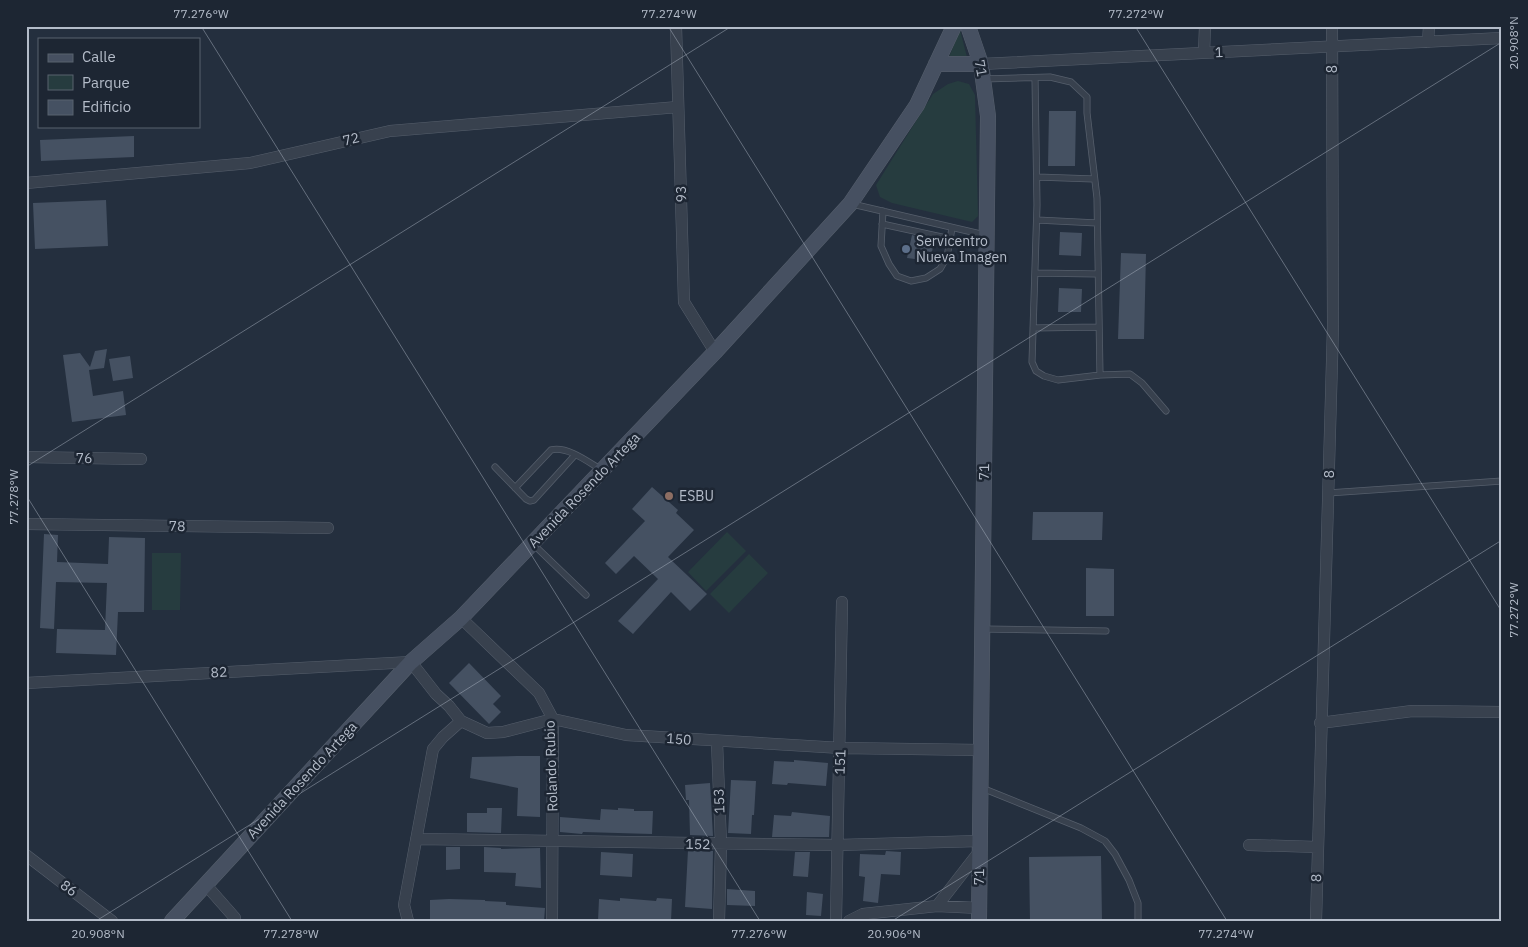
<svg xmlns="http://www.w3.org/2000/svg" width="1528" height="947" font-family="'IBM Plex Sans',sans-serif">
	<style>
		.green { fill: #263c3f }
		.building { fill: #455162 }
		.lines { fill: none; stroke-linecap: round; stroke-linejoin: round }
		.lane-casing { stroke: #565f6c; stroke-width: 7 }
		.street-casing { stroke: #565f6c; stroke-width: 12 }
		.secondary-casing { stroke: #565f6c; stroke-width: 16 }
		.lane { stroke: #38414e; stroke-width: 5.5 }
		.street { stroke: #38414e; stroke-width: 11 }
		.secondary { stroke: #465061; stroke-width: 15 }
		.ticks { fill: none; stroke: #b4bcc9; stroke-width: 1; stroke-opacity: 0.45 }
		.service-dot { fill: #5c6f8a; stroke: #1d2633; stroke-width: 2 }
		.education-dot { fill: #8d6e63; stroke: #1d2633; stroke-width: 2 }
		.labels { text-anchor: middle; stroke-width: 5; stroke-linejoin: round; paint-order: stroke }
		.street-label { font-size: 14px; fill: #b4bcc9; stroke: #1d2633 }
		.poi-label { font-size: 14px; fill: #b4bcc9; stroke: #1d2633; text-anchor: start }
		.neatline { fill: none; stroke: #b4bcc9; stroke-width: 2 }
		.ticks-label { font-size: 12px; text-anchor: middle; fill: #b4bcc9 }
	</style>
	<rect width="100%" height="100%" fill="#242f3e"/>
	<!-- green -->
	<path class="green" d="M960,30L967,57H949Z
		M958,81L969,84L975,95L978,216L972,222L892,203L880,197L876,185L933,94L948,84Z
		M727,532L746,551L706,591L688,572Z
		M152,553H181L180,610H152Z
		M749,554L768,573L729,613L710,594Z"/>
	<!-- building -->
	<path class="building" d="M1049,111H1076L1075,166H1048Z
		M134,136V157L41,161L40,140Z
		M106,200L108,246L35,249L33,203Z
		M1060,232L1082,233L1081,256L1059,255Z
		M912,235L922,238L921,245L933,247L930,261L907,258Z
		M1121,253L1146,254L1144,339H1118Z
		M1059,288L1082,289L1081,312H1058Z
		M107,349L104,368L89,370L93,396L123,391L126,415L72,422L63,355L80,353L90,367L95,351Z
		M130,356L133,378L113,381L109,359Z
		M652,487L678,510L676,513L694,530L668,557L707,594L690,611L671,592L633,634L618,621L658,579L634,556L616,574L605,563L645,521L632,509Z
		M1033,512H1103L1102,540H1032Z
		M44,534L58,535L57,562L108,564L109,537L145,538L144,612H118L116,655L56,653L57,629L105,630L107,583L56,582L54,629L40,628Z
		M1086,568L1114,569V616H1086Z
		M469,663L501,696L493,704L501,712L489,724L449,683Z
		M517,756H540V817L517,816L518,788L470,778L472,757Z
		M794,760L828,763L826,786L788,783L787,785L772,784L774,761L794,762Z
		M731,780L756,781L754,815H752L751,834L728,833Z
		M710,783L713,836L690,835L689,800H686L685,785Z
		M487,808H502L501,833L467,832V813H487Z
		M618,808L634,809V811H653L652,834L583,832L582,834L560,832V817L600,820L601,809L618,810Z
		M792,812L830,816L829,837H772L774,815L791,816Z
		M446,847H460V869L446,870Z
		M484,847L501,848V849L540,848L541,888L515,886L516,873L484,872Z
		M688,850L713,851L712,909L685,907Z
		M886,851L901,852L900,875L881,874L878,903L863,901L865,877L859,876L860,854L885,855Z
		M601,852L633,854L632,877L600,875Z
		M795,852H810L808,877L793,876Z
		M1101,856L1102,921H1030L1029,857Z
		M727,889L755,891V906L727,905Z
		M807,892L823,894L821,916L806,915Z
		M620,898L656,901L657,898L672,899L671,921H598L599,899L620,901Z
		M449,899L485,900V901L506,902V905L545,908L544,921H430V900Z"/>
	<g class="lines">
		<!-- lane casing -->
		<g class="lane-casing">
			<path id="lane" d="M1035,78L1037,205L1032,362L1036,371L1044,376L1058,380L1100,375L1130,374L1142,383L1166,411
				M983,79L1050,77L1071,82L1087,97V113L1097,198L1100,375
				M1037,177L1094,179
				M852,204L985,235
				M883,211L881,246L889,264L897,276L911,281L926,278L940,269L947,257L952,228
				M1037,220L1097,223
				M882,224L951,239
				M1035,273L1098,274
				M1033,328L1099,327
				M495,467L526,499L530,501L534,500L575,455
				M515,488L551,450C567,446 587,461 600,469
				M1328,493L1502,481
				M534,545L586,595
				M984,629L1106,631
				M982,788L1081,828L1105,841L1115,854L1129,880L1138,903V921"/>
		</g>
		<!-- street casing -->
		<g class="street-casing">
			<path id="street" d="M676,26L684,302L715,352
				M1428,42L1429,26
				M1204,53L1205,26
				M981,64L1502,38
				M26,183L250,163L390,131L678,107
				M26,457L141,459
				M26,524L328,528
				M461,618L539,693L553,719L552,921
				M26,683L411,662L436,694L449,706L461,721L487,733L503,732L553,719L626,735L841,748L981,750
				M1320,723L1412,711L1502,712
				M717,742L721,844L719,921
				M416,839L838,845L979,841
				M1249,845L1317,847
				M26,855L112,921
				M206,885L235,918V921
				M937,906L979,852
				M408,921L404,905L433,749L443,737L461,721
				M836,921L842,602
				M849,921L863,914L937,906L979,908
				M1316,921L1333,326L1332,26"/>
		</g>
		<!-- secondary casing -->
		<g class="secondary-casing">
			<path id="secondary" d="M968,26L981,64L988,116L979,921
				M936,64H981
				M172,921L411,662L461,618L715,352L850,204L917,105L954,26"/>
		</g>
		<!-- lane -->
		<use href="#lane" class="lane"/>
		<!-- street -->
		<use href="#street" class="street"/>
		<!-- secondary -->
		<use href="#secondary" class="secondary"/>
	</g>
	<!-- ticks -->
	<path class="ticks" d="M201,26L760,921M668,26L1227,921M1135,26L1502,612M26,467L732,26M26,495L292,921M96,921L1502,42M892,921L1502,540"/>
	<!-- markers -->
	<circle class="service-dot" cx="906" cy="249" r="5"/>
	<circle class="education-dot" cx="669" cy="496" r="5"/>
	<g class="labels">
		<!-- street labels -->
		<g class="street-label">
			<text transform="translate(1219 52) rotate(-2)" y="5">1</text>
			<text transform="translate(981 68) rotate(79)" y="5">71</text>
			<text transform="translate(1332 69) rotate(-90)" y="5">8</text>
			<text transform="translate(351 139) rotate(-13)" y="5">72</text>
			<text transform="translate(681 194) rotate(-92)" y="5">93</text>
			<text transform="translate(84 458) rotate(1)" y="5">76</text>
			<text transform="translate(984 472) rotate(-89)" y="5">71</text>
			<text transform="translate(1329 474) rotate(-88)" y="5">8</text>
			<text transform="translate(584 490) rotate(-46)" y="5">Avenida Rosendo Artega</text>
			<text transform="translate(177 526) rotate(1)" y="5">78</text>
			<text transform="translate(219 672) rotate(-3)" y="5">82</text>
			<text transform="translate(679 739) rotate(4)" y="5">150</text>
			<text transform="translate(840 762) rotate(-88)" y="5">151</text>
			<text transform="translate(551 766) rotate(-92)" y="5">Rolando Rubio</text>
			<text transform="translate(302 780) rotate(-47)" y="5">Avenida Rosendo Artega</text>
			<text transform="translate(719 801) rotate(-92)" y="5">153</text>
			<text transform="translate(698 844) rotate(1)" y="5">152</text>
			<text transform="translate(979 877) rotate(-89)" y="5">71</text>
			<text transform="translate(1316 878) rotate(-89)" y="5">8</text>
			<text transform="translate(69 888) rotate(37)" y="5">86</text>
		</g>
		<!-- poi labels -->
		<g class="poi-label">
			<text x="916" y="246">Servicentro<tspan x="916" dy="16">Nueva Imagen</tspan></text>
			<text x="679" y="501">ESBU</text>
		</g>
	</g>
	<!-- border -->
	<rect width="1528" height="947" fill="none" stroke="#1d2633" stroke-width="55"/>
	<!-- legend -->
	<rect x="38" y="38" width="162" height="90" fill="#1d2633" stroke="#59626f"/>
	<rect x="48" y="54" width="25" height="8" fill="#465061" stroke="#59626f"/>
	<text x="82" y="62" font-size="15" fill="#b4bcc9">Calle</text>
	<rect x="48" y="75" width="25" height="15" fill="#263c3f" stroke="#59626f"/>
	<text x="82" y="88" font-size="15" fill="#b4bcc9">Parque</text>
	<rect x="48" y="100" width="25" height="15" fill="#455162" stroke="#59626f"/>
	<text x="82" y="112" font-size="15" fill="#b4bcc9">Edificio</text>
	<rect x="28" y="28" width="1472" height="892" class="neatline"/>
	<g class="ticks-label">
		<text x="201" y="18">77.276°W</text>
		<text x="669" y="18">77.274°W</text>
		<text x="1136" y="18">77.272°W</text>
		<text transform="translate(1514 43) rotate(-90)" y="4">20.908°N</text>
		<text transform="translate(14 497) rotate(-90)" y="4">77.278°W</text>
		<text transform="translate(1514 610) rotate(-90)" y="4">77.272°W</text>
		<text x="98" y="938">20.908°N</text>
		<text x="291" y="938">77.278°W</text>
		<text x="759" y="938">77.276°W</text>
		<text x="894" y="938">20.906°N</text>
		<text x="1226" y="938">77.274°W</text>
	</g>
</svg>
